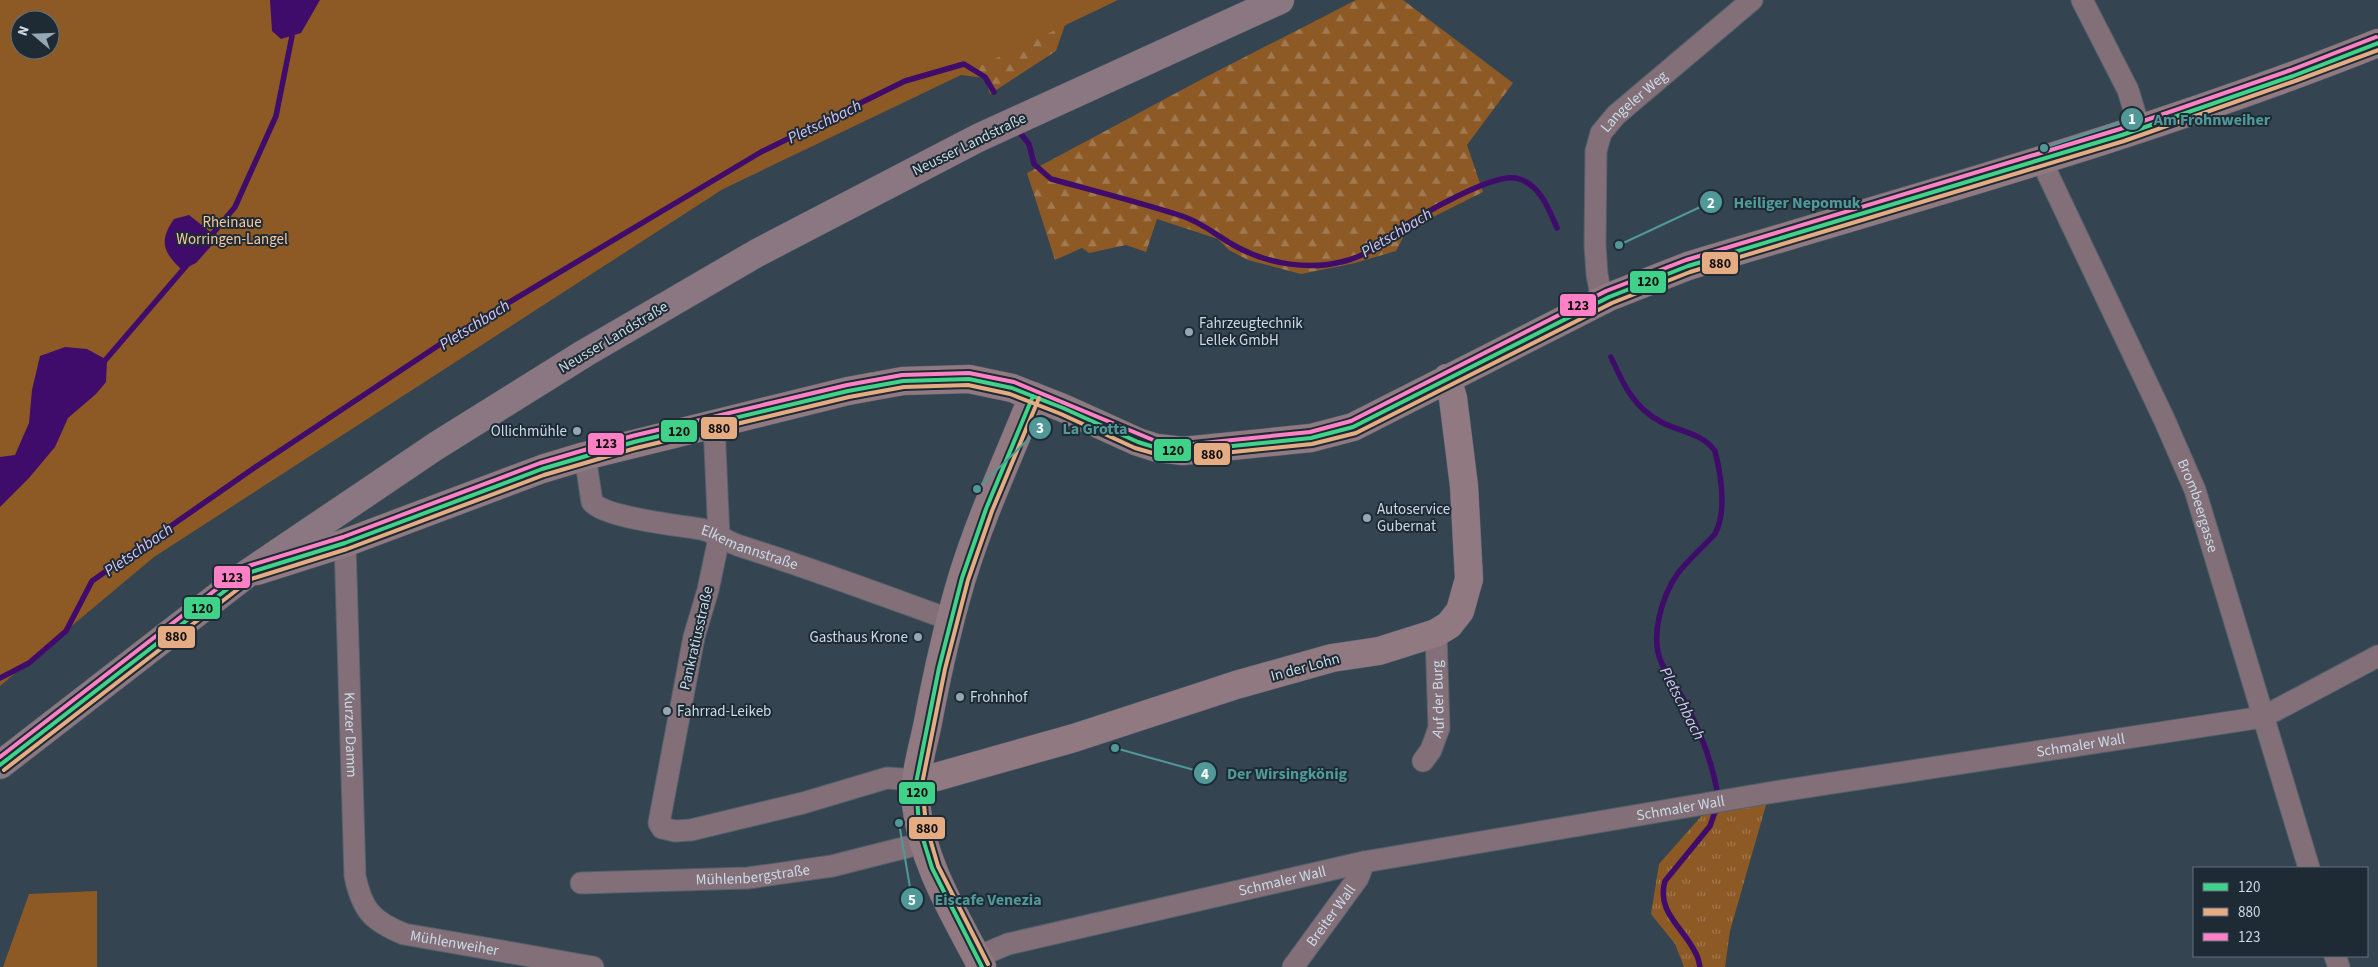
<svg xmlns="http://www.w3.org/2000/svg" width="2378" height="967" font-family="'Source Sans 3',sans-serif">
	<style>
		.grass { fill: url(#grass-tufts) }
		.forest { fill: url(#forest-firs) }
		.park { fill: #8d5a26; fill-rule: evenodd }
		.water { fill: #3f0c6c }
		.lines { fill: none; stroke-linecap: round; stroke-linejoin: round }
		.stream { stroke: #3f0c6c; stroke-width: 5.5 }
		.street-casing { stroke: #54616c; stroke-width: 23 }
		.secondary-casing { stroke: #54616c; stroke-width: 29 }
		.primary-casing { stroke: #54616c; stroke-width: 29 }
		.street { stroke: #836f78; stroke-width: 21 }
		.secondary { stroke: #917982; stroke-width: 28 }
		.primary { stroke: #8a7782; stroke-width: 28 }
		.bus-1-casing { stroke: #1e2b34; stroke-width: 8 }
		.bus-2-casing { stroke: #1e2b34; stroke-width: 8 }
		.bus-3-casing { stroke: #1e2b34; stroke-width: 8 }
		.bus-1 { stroke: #40d288; stroke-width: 4 }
		.bus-2 { stroke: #e5ac83; stroke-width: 4 }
		.bus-3 { stroke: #ff80c5; stroke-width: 4 }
		.poi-dot { fill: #96a6b2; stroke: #1e2b34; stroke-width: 2 }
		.labels { text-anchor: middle; stroke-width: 4; stroke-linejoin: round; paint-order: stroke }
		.street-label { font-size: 15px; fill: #cadae7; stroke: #1e2b34 }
		.park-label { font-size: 15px; fill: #f6c7a0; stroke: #1e2b34 }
		.poi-label { font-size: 15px; fill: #cadae7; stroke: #1e2b34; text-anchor: start }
		.water-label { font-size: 16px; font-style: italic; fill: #d7c4f8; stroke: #1e2b34 }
		.leader { fill: none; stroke: #509998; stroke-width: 2 }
		.callout-dot { fill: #509998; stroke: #1e2b34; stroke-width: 2 }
		.mark-label { font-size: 15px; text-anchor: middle; font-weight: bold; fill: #fff }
		.callout-label { font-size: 16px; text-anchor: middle; font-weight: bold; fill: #509998; stroke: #1e2b34; stroke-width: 4; stroke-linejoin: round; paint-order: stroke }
		.line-badge { stroke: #1e2b34; stroke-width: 2 }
		.pale-badge-label { font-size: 14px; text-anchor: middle; font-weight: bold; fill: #111 }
	</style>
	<defs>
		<pattern id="grass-tufts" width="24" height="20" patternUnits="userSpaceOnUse" patternTransform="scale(1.25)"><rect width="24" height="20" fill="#8d5a26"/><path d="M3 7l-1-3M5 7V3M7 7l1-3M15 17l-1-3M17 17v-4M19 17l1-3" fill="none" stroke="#a17950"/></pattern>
		<pattern id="forest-firs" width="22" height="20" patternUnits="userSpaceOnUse" patternTransform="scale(1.25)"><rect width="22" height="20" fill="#8d5a26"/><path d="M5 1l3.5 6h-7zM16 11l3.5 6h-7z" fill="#a17950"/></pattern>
	</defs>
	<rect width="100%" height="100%" fill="#344450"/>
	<!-- grass -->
	<path class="grass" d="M1768,798L1730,931L1725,967H1684L1675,944L1651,914L1659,864L1705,812Z"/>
	<!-- forest -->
	<path class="forest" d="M1064,0L1069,13L1056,51L990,94L985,78L914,69Z
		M1356,0H1403L1513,83L1467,145L1483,192L1407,230L1396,251L1355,263L1301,274L1248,260L1229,250L1218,239L1157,219L1146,252L1126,245L1089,253L1082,248L1055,260L1027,173L1204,78Z"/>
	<!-- park -->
	<path class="park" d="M0,0H1118L723,189L154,557L0,686ZM20,20H50V50H20Z
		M97,891V967H3L29,894Z"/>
	<!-- water -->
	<path class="water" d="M270,0H320L301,33L281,39L272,31Z
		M189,215L213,234V244L196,263L182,270C164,253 158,242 174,219Z
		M65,347L87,349L107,360L106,382L96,394L68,418L55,447L29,478L0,507V457L15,455L29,423L32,390L40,356Z"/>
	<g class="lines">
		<!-- stream -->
		<path class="stream" d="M1017,129L1029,144L1034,164L1051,179C1095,191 1139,202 1182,216C1206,224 1220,239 1241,249C1270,264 1309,270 1341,262C1356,259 1376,249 1388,239C1392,236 1395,232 1399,229C1421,215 1491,174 1515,178C1539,182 1549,209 1557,228
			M209,238L235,207L276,116L292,36
			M1611,357C1623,384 1634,408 1661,422C1680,432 1702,433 1715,451C1721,475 1727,511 1715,534C1703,547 1689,559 1678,573C1662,596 1649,637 1662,664C1669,678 1679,690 1686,704C1700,731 1711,759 1717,790
			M102,364L187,265
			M0,678L29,663L66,631L92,581L254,468L451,337L761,152L905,81L964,64L985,77L994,92
			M1700,967C1699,962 1698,956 1695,952C1683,927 1656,912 1665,881L1710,826L1716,809"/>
		<!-- street casing -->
		<g class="street-casing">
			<g id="street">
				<path d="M2082,0L2128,90L2140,130"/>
				<path id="s1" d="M2041,160L2164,419L2195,490L2309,868"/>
				<path id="s2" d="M1602,301L1597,274L1595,245L1596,151L1601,133L1616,115L1752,0"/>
				<path d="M714,423L719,538L708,590L694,637L659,823L662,828L675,831L691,830L803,803L887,778L917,780"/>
				<path id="s3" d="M585,456L592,502C606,518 677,525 701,529C715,532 728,543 743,547C813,569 882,595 951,620"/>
				<path id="s4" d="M345,543L355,876C362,910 372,921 404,934L593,967"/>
				<path id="s5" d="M1423,761L1431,750L1439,728L1436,633"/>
				<path id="s6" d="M581,883L748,878L832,866L923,843"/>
				<path d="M2335,956L2339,967"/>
				<path id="s7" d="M977,957L1008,944L1364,862L1768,793L2263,717L2378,656"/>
				<path id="s8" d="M1293,967L1358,878L1364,862"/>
			</g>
		</g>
		<!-- secondary casing -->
		<g class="secondary-casing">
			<path id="secondary" d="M257,571L345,543L542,469L585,456L848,391L903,381L969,379L1012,388L1063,408L1138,442L1157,448L1183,451L1311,438L1353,427L1609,297L1688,266C1919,196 2153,133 2378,43
				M917,780L936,777L1074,738L1236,685L1332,658L1379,651L1436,633L1449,625L1460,611L1469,579L1464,486L1453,398L1447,378
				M982,967C955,915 922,863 916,804C913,777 923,748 928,722C937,674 948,625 962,578C981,516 1009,456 1033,396"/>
		</g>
		<!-- primary casing -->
		<g class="primary-casing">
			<path id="primary" d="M0,765L248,573L436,446L585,353L757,253L978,138L1280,0"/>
		</g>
		<!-- street -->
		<use href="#street" class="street"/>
		<!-- secondary -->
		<use href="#secondary" class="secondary"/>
		<!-- primary -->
		<use href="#primary" class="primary"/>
		<!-- bus-1 casing -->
		<g class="bus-1-casing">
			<path id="bus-1" d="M0,765L248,573L345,543L542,469L634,442L848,391L903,381L969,379L1012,388L1063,408L1138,442L1157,448L1183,451L1311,438L1353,427L1609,297L1688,266L2122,135L2293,76L2378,43
				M982,967L932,868L919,826L916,783L939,668L962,578L986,509L1033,396"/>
		</g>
		<!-- bus-2 casing -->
		<g class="bus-2-casing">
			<path id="bus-2" d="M4,770L251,579L347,549L544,475L636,448L849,397L904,387L968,385L1010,394L1061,414L1135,448L1156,454L1184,457L1312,444L1356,433L1612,303L1690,272L2124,141L2295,81L2378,50
				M988,964L938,866L926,825L922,784L945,669L968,580L992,511L1039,398"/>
		</g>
		<!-- bus-3 casing -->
		<g class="bus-3-casing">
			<path id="bus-3" d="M0,757L245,567L343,537L540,463L632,436L847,385L902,375L969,373L1014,382L1158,442L1183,445L1310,432L1351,421L1606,291L1686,260L2120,129L2291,70L2376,37"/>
		</g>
		<!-- bus-1 -->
		<use href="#bus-1" class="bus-1"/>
		<!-- bus-2 -->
		<use href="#bus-2" class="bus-2"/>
		<!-- bus-3 -->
		<use href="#bus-3" class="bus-3"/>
	</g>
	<!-- markers -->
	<g class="poi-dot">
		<circle cx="1189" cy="332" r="5"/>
		<circle cx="577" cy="431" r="5"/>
		<circle cx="1367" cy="518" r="5"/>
		<circle cx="918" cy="637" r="5"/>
		<circle cx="960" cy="697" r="5"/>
		<circle cx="667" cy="711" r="5"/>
	</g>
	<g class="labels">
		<!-- street labels -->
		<g class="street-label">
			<text dy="5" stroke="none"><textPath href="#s2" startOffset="215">Langeler Weg</textPath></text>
			<text transform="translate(969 144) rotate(-26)" y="5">Neusser Landstraße</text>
			<text transform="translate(613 337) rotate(-31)" y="5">Neusser Landstraße</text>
			<text dy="5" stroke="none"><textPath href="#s1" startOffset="380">Brombeergasse</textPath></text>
			<text dy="5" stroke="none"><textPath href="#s3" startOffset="212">Elkemannstraße</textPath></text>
			<text transform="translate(696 638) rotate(-77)" y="5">Pankratiusstraße</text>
			<text transform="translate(1305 667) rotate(-15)" y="5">In der Lohn</text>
			<text dy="5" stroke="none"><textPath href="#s5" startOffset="66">Auf der Burg</textPath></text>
			<text dy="5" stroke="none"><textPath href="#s4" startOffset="192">Kurzer Damm</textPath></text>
			<text dy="5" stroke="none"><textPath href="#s7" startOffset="1125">Schmaler Wall</textPath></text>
			<text dy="5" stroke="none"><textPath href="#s7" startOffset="720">Schmaler Wall</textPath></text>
			<text dy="5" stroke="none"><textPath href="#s6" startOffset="172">Mühlenbergstraße</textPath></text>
			<text dy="5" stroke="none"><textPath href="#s7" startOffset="315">Schmaler Wall</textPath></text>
			<text dy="5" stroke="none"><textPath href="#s8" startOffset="64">Breiter Wall</textPath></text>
			<text dy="5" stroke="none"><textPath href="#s4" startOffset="465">Mühlenweiher</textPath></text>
		</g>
		<!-- park labels -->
		<g class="park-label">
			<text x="232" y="227">Rheinaue<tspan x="232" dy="17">Worringen-Langel</tspan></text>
		</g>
		<!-- poi labels -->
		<g class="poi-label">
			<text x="1199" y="328">Fahrzeugtechnik<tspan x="1199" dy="17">Lellek GmbH</tspan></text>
			<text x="567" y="436" text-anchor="end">Ollichmühle</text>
			<text x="1377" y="514">Autoservice<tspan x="1377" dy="17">Gubernat</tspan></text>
			<text x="908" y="642" text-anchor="end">Gasthaus Krone</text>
			<text x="970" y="702">Frohnhof</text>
			<text x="677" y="716">Fahrrad-Leikeb</text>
		</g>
		<!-- water labels -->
		<g class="water-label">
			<text transform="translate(824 121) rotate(-26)" y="6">Pletschbach</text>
			<text transform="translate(1396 232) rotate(-31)" y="6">Pletschbach</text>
			<text transform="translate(474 324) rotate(-32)" y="6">Pletschbach</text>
			<text transform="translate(138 549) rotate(-35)" y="6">Pletschbach</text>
			<text transform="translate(1683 703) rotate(63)" y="6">Pletschbach</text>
		</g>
	</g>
	<!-- callouts -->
	<path class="leader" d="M2044 148L2132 119M1619 245L1711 202M977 489L1040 428M1115 748L1205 773M899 823L912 899"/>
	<g class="callout-dot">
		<circle cx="2044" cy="148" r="5"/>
		<circle cx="1619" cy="245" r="5"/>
		<circle cx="977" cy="489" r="5"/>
		<circle cx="1115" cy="748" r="5"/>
		<circle cx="899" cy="823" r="5"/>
		<circle cx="2132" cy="119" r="12"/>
		<circle cx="1711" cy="202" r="12"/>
		<circle cx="1040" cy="428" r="12"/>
		<circle cx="1205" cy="773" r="12"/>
		<circle cx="912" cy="899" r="12"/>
	</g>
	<g class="mark-label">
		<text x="2132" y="124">1</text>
		<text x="1711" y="208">2</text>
		<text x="1040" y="433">3</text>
		<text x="1205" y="779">4</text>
		<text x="912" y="905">5</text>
	</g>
	<g class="callout-label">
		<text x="2212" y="125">Am Frohnweiher</text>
		<text x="1797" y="208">Heiliger Nepomuk</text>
		<text x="1095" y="434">La Grotta</text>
		<text x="1287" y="779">Der Wirsingkönig</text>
		<text x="988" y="905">Eiscafe Venezia</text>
	</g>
	<g class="line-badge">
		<rect x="1701" y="251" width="38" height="24" rx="5" fill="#e5ac83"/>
		<rect x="1629" y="270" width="38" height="24" rx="5" fill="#40d288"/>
		<rect x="1559" y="293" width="38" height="24" rx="5" fill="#ff80c5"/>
		<rect x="700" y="416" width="38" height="24" rx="5" fill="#e5ac83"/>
		<rect x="660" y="419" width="38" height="24" rx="5" fill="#40d288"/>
		<rect x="587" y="432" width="38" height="24" rx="5" fill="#ff80c5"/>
		<rect x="1153" y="438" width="39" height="24" rx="5" fill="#40d288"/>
		<rect x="1193" y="442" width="38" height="24" rx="5" fill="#e5ac83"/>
		<rect x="213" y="565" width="38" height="24" rx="5" fill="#ff80c5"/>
		<rect x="183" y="596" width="38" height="24" rx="5" fill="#40d288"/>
		<rect x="157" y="625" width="39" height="24" rx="5" fill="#e5ac83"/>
		<rect x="898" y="781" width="38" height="24" rx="5" fill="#40d288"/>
		<rect x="908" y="816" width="38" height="24" rx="5" fill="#e5ac83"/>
	</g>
	<g class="pale-badge-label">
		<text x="1720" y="268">880</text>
		<text x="1648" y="286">120</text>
		<text x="1578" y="310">123</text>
		<text x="719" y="433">880</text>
		<text x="679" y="436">120</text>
		<text x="606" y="448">123</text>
		<text x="1173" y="455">120</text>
		<text x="1212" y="459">880</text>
		<text x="232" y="582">123</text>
		<text x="202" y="613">120</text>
		<text x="176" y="641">880</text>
		<text x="917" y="797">120</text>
		<text x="927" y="833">880</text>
	</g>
	<!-- legend -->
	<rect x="2193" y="867" width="175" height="90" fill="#1e2b34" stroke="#63717c"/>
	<rect x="2203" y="883" width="25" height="8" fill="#40d288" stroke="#63717c"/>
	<text x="2238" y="892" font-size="15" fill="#cadae7">120</text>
	<rect x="2203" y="908" width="25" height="8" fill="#e5ac83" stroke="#63717c"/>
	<text x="2238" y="917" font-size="15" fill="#cadae7">880</text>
	<rect x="2203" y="933" width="25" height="8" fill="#ff80c5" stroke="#63717c"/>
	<text x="2238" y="942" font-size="15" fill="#cadae7">123</text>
	<!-- north arrow -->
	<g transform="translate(35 35) rotate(289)"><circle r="24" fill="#1e2b34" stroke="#63717c"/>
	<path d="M0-4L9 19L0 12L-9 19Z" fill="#96a6b2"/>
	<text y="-8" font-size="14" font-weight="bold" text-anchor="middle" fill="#cadae7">N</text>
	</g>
</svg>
